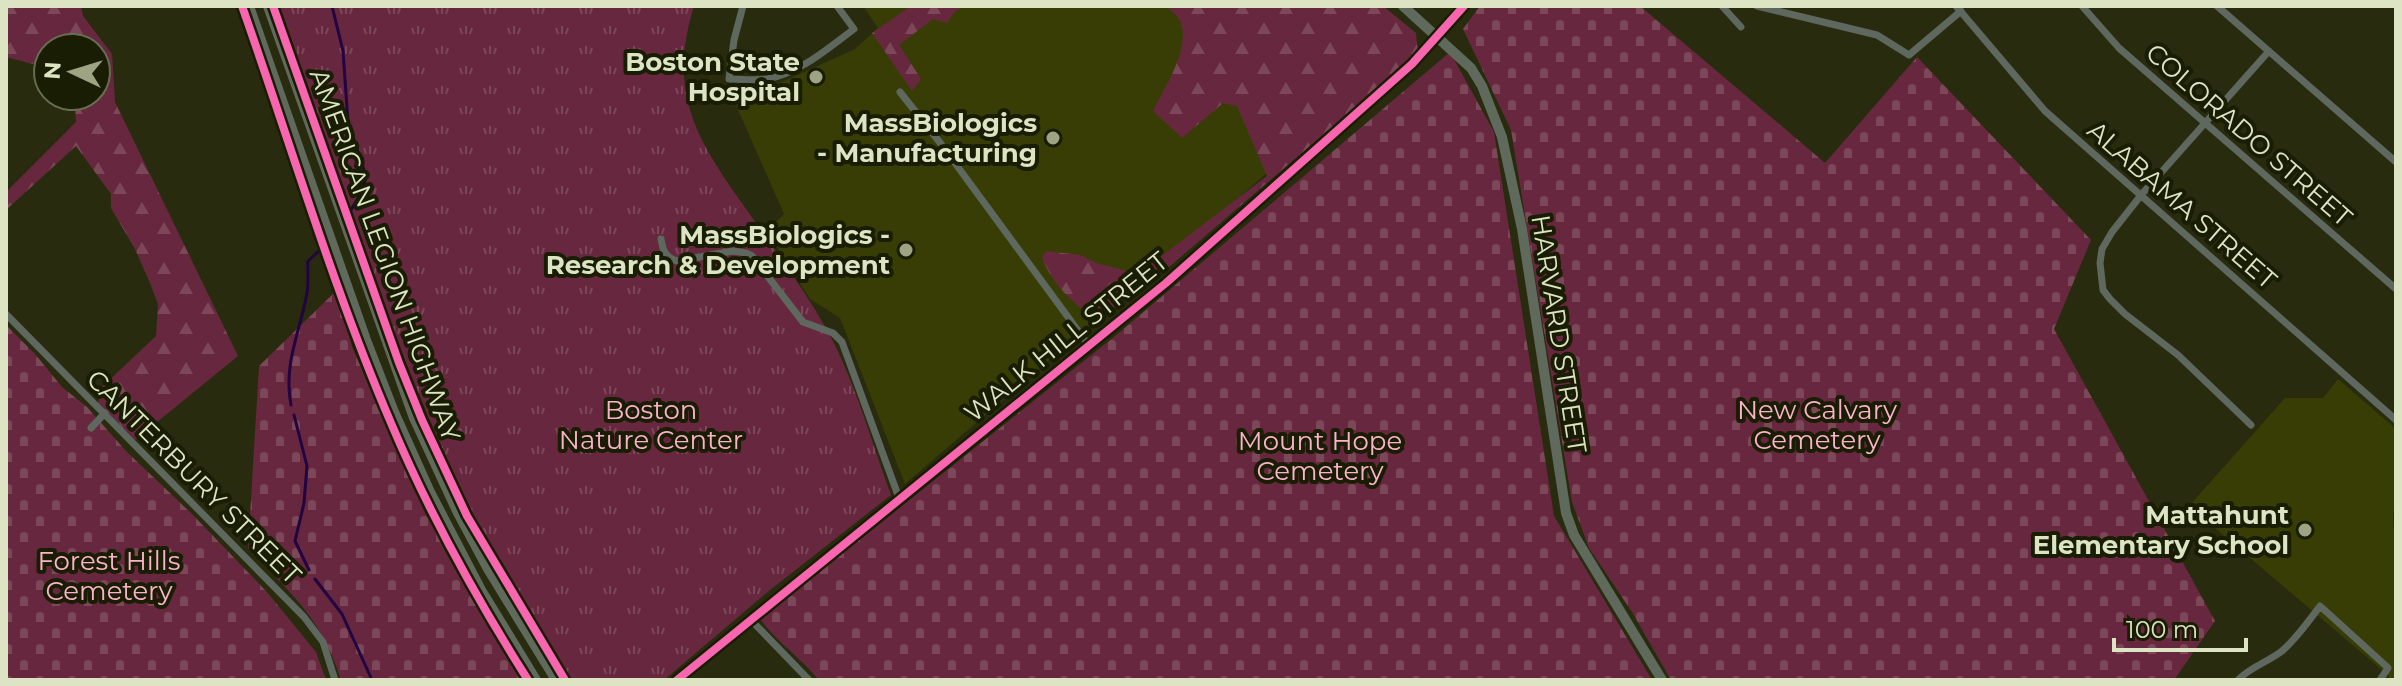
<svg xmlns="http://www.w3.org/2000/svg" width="2402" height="686" font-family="Montserrat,sans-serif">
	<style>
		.built { fill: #373d04 }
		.forest { fill: url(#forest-firs) }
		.cemetery { fill: url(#cemetery-stones) }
		.park { fill: url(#park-tufts) }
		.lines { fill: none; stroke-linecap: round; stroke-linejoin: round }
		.stream { stroke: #210441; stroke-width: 3 }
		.minor { stroke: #5f685e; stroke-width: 7 }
		.secondary { stroke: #5f6a5d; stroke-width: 10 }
		.cycleway-casing { stroke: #191d03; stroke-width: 13 }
		.cycleway { stroke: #f766af; stroke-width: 8 }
		.poi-dot { fill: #9ea384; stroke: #191d03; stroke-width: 3 }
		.labels { text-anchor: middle; stroke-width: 8; stroke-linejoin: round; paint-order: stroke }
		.poi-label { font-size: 26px; font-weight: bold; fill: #dde4c3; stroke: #191d03; text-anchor: end }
		.street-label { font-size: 26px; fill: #dde4c3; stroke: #191d03 }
		.park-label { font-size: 26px; fill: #fbb2cb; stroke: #191d03 }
	</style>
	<defs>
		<pattern id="forest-firs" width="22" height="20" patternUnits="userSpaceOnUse" patternTransform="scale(2)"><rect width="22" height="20" fill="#67283f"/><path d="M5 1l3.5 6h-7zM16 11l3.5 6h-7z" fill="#7c4759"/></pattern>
		<pattern id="cemetery-stones" width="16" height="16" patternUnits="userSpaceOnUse" patternTransform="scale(2)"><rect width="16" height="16" fill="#67283f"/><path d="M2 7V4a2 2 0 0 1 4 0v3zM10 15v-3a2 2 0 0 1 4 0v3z" fill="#7c4759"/></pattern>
		<pattern id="park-tufts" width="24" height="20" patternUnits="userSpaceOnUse" patternTransform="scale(2)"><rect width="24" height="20" fill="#67283f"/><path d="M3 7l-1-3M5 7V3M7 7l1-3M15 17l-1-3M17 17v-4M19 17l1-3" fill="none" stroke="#7c4759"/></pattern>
	</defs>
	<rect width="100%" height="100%" fill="#282b0e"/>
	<!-- built -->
	<path class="built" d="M863,6H1170L1288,155L905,484L840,318L810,299L767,231L784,214L735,103L855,49L878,28Z
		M2338,379L2396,429V508L2393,512V525L2396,537V680H2386L2389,676L2189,506L2285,398H2323Z"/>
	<!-- forest -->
	<path class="forest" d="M6,6H81L83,16L112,54L115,102L238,356L135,440L98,403L102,387L156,336L158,304L150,283L135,249L111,208V194L76,146L6,210V192L76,122L75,105L71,96H96V48H48V68L6,57Z
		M911,6H966L955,11L947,23L933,19L899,45L921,79L912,91L872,33Z
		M1164,6H1383L1416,33L1418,53L1140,292L1094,318C1072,302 1051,283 1042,257L1047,251L1080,255L1096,263L1138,274L1267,176L1237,106L1223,103L1182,138L1153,111C1167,83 1206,26 1164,6Z"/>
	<!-- cemetery -->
	<path class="cemetery" d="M1480,6H1640L1825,163L1917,57L2091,240L2054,329L2215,621L2174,680H1671L1632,612L1589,548L1572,502L1511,130L1463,29Z
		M1450,52L1494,132L1554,516L1652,680H819C801,658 777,642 760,619L1114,337Z
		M336,291L352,347L426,515L529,680H341C322,619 291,593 248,549L259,366Z
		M6,325L35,354L62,387L87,407L127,452L192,514L266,591L316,652L326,680H6Z"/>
	<!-- park -->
	<path class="park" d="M279,6H694C666,96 699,143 749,213C776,252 804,289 827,330C855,381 871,441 891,495L770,590L664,680H570C430,476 360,237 279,6Z"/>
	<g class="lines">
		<!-- stream -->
		<path class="stream" d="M332,6L343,51L348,122L366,176L363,190L351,210
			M291,405C283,364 300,332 307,293C309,282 307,272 308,261L321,249
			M294,415L307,466L304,503L295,541L309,570
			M315,579L342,614L372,680"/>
		<!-- minor -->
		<path class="minor" d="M743,6L734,40L729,79C741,79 755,81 767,79C800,73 827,49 854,29L837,6
			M1722,6L1741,27
			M1757,6L1877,35L1909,55L1961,11
			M1956,6L2045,111L2396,420
			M2082,6L2119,48L2396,289
			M2217,6L2396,162
			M900,92L941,144L1090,347
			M661,239C663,251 665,257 677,261L733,251L746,253L752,256L803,322L833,333L842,342L899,498
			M6,314L304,617L323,642L335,680
			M2251,425L2178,355L2125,314L2110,299L2103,290L2100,263L2102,249L2112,232L2142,194L2269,51
			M91,428L105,413
			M750,619L809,680
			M2238,680C2250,667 2268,662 2282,651C2297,638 2308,622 2320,606L2385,665L2388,668L2380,680"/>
		<!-- secondary -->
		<path class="secondary" d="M249,6L366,340L394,412L430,492L481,590L536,680
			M268,6L414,418L458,513L488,569L556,680
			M1403,6L1471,68L1482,86L1502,137L1522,229L1566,513L1574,535L1662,680
			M677,680L1166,283L1412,64L1464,6"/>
		<!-- cycleway casing -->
		<g class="cycleway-casing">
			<path id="cycleway" d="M242,6C291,145 333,288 391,423C429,513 476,598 528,680
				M273,6L399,363L422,420L467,516L565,680
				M677,680L1166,283L1412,64L1464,6"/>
		</g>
		<!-- cycleway -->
		<use href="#cycleway" class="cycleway"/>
	</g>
	<!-- markers -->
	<g class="poi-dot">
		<circle cx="816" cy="77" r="8"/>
		<circle cx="1053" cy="138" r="8"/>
		<circle cx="906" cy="250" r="8"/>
		<circle cx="2305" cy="530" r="8"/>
	</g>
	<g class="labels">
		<!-- poi labels -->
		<g class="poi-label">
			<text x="800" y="71">Boston State<tspan x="800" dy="30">Hospital</tspan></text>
			<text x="1037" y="132">MassBiologics<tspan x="1037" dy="30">- Manufacturing</tspan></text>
			<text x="890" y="244">MassBiologics -<tspan x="890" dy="30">Research &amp; Development</tspan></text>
			<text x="2289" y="524">Mattahunt<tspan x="2289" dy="30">Elementary School</tspan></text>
		</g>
		<!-- street labels -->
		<g class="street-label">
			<text transform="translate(2249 135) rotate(41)" y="9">COLORADO STREET</text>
			<text transform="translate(2182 205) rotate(41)" y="9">ALABAMA STREET</text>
			<text transform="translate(385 255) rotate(70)" y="9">AMERICAN LEGION HIGHWAY</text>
			<text transform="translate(1559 334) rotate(81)" y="9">HARVARD STREET</text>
			<text transform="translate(1066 337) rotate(-39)" y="9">WALK HILL STREET</text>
			<text transform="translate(194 477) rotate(45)" y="9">CANTERBURY STREET</text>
		</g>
		<!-- park labels -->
		<g class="park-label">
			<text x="651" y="419">Boston<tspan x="651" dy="30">Nature Center</tspan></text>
			<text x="1817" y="419">New Calvary<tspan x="1817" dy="30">Cemetery</tspan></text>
			<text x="1320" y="450">Mount Hope<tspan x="1320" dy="30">Cemetery</tspan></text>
			<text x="109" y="570">Forest Hills<tspan x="109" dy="30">Cemetery</tspan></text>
		</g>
	</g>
	<!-- border -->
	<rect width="2402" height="686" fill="none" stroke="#dde4c3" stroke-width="16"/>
	<!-- north arrow -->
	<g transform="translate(72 72) rotate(274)"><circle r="38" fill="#191d03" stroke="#676d50" stroke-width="2"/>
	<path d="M0-6L14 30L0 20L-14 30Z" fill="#9ea384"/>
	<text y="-12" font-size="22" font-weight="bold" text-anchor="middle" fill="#dde4c3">N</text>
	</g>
	<!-- scale -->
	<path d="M2114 638v12h132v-12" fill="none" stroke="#dde4c3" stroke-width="4"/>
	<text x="2126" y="638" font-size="24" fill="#dde4c3" stroke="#191d03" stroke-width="6" paint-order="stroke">100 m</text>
</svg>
